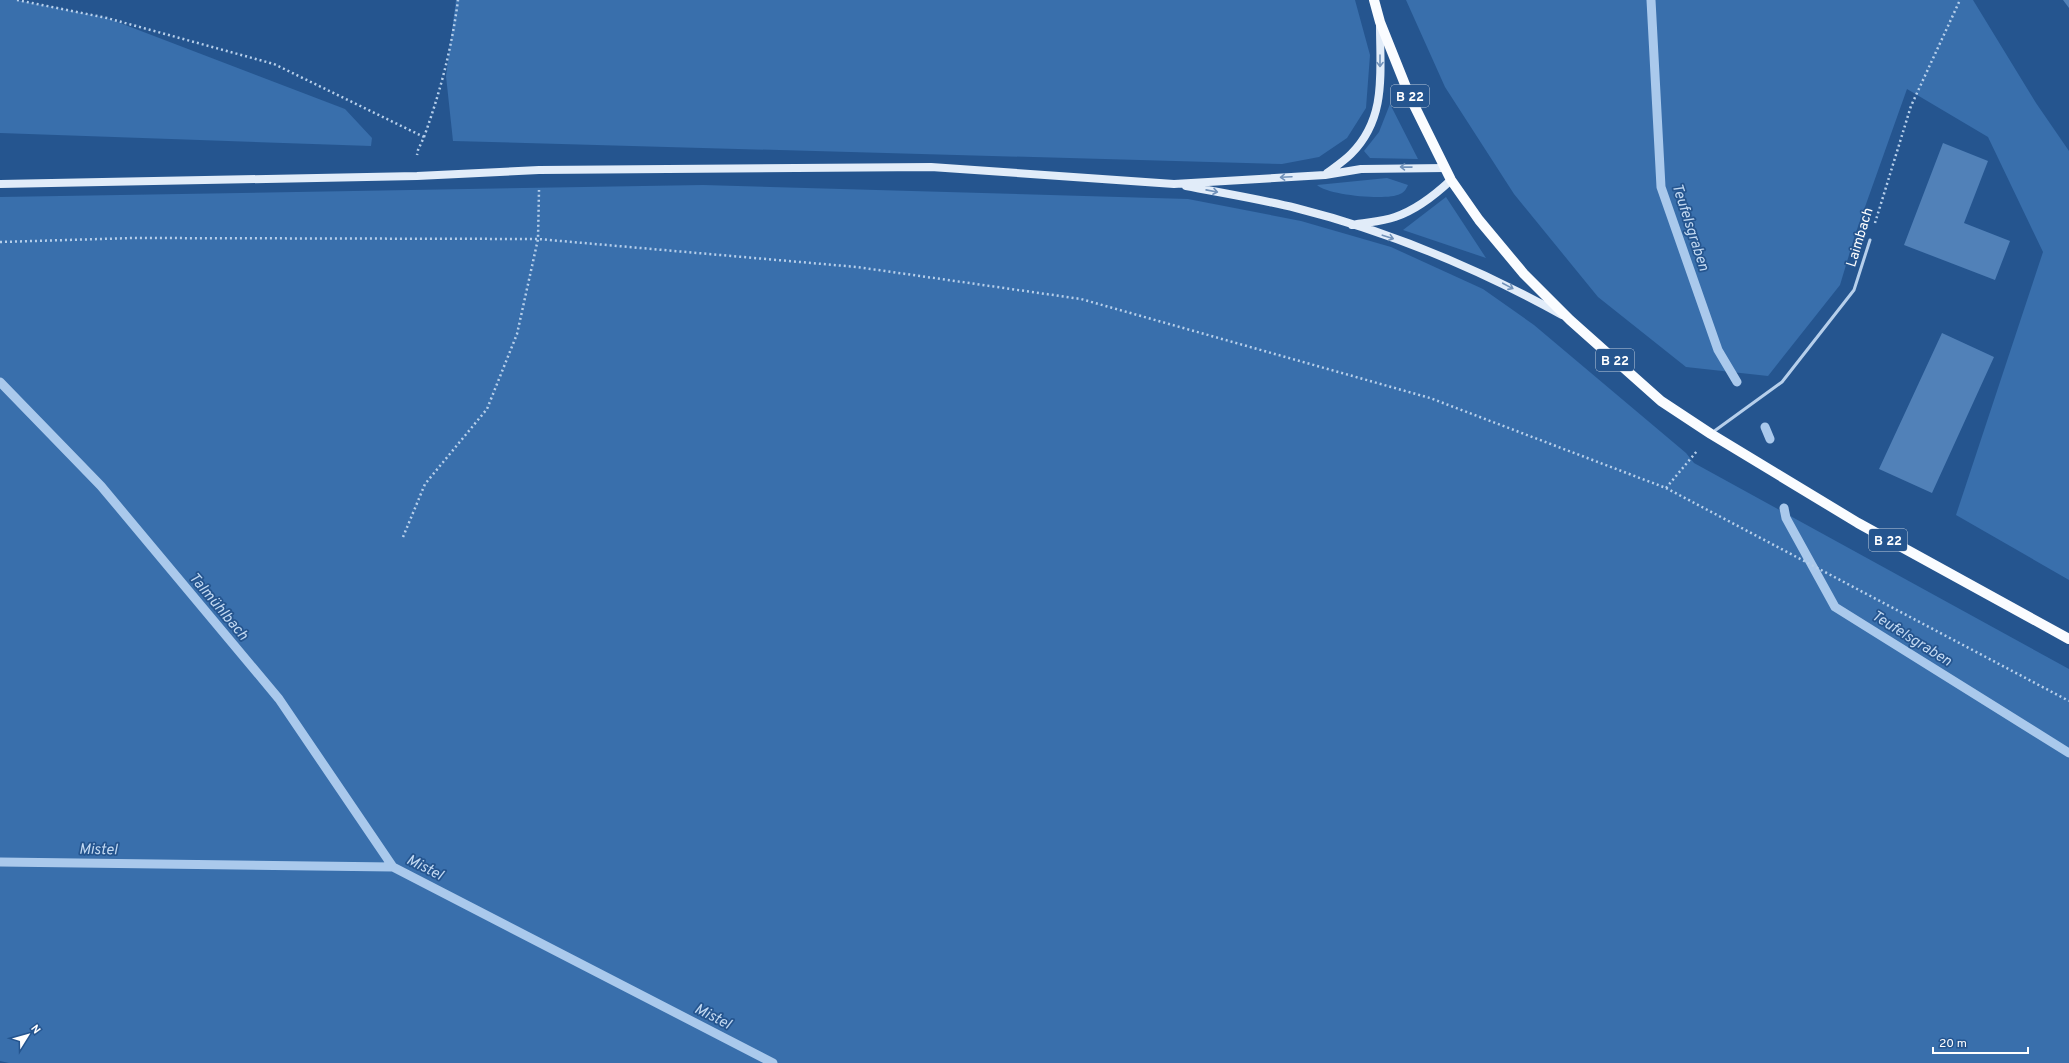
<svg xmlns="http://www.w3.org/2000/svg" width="2069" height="1063" font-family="Overpass,sans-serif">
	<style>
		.green { fill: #396fac }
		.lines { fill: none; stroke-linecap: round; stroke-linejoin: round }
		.stream { stroke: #aac9ec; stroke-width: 9 }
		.building { fill: #5181b8 }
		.path { stroke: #b6cfeb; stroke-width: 2.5; stroke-dasharray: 2 3; stroke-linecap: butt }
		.service { stroke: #b6cfeb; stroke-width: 3 }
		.secondary { stroke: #e1ecf9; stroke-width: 8 }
		.primary { stroke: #fafcff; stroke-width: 10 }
		.oneway { stroke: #7091b9 }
		.labels { text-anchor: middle; stroke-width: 3.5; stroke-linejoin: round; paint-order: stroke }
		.shield { fill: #25558f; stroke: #beccdd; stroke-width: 1 }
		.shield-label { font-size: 13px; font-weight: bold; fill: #fff }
		.street-label { font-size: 14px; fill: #fff; stroke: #25558f }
		.water-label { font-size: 15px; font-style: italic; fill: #c2d9f2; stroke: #25558f }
	</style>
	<rect width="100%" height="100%" fill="#25558f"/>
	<!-- green -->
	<path class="green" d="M0,0H17L107,18L345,109L372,138L371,146L0,133Z
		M456,0H1355L1370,55L1366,108L1347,138L1319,157L1282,164L453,141L446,76Z
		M1406,0H1973L2036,103L2069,151V580L1956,515L2043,252L1988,137L1907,89L1855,235L1840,285L1768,376L1686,367L1598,297L1514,194L1445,87Z
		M1390,104L1418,159L1370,158L1364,151L1379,132Z
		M1387,178L1408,185C1406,189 1405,192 1400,194C1387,201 1327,195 1317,185Z
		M703,185L1188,199L1301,221L1391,247L1483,289L1534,325L1686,453L1694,463L2069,669V1063H9L0,1061V197Z
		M1446,197L1486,258L1403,230Z"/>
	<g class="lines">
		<!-- stream -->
		<path class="stream" d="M1651,0L1661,187L1718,350L1737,382
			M0,382L101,486L279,699L393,867
			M1765,427L1770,439
			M1784,508L1786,518L1835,607L2069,753
			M0,862L393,867L773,1063"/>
	</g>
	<!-- building -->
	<path class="building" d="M2063,0H2069V8Z
		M1943,143L1988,161L1964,223L2010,241L1995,280L1904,245Z
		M1942,333L1994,357L1932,493L1879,469Z"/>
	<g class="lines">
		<!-- path -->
		<path class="path" d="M17,0L107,18L274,64L424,137L418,150L417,155
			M424,137C440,93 452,47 458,0
			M1875,223L1911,106L1960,0
			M0,242L134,238L538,239L857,267L1081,299L1430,398L1666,488L2069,701
			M1666,488L1697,451
			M403,537L425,484L487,409L517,334L538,239L539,190"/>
		<!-- service -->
		<path class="service" d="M1713,432L1782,382L1854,290L1870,240"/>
		<!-- secondary -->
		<path class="secondary" d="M1327,173C1335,167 1344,161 1351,154C1387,118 1380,73 1380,26
			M0,184L417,176L539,170L931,167L1174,184L1325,175L1361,169L1445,168
			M1186,186C1222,193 1259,199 1296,208C1388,231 1479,269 1562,315
			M1352,225C1366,222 1381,222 1395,217C1416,210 1435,195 1451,180"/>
		<!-- primary -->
		<path class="primary" d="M1374,0L1380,22L1410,97L1451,180L1479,220L1524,274L1570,320L1661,401L1711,434L1858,523L2069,639"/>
	</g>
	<!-- one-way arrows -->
	<defs><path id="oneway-shaft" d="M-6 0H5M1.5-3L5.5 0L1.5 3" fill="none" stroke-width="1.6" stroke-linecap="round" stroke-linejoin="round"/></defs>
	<g class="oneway">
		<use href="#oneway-shaft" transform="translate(1380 61) rotate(90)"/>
		<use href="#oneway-shaft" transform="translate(1406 167) rotate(-179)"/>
		<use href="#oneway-shaft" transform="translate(1286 177) rotate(177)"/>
		<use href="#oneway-shaft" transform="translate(1212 191) rotate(11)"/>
		<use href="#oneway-shaft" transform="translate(1388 237) rotate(18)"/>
		<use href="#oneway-shaft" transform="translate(1508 286) rotate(28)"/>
	</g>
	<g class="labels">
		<!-- shield labels -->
		<g class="shield">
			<rect x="1391" y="85" width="38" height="22" rx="3"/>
			<rect x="1596" y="349" width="38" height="22" rx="3"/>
			<rect x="1869" y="529" width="38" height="22" rx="3"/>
		</g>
		<g class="shield-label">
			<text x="1410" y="101">B 22</text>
			<text x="1615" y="365">B 22</text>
			<text x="1888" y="545">B 22</text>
		</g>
		<!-- street labels -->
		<g class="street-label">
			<text transform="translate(1859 237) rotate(-73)" y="5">Laimbach</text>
		</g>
		<!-- water labels -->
		<g class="water-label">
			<text transform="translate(1691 227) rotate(72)" y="5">Teufelsgraben</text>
			<text transform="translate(219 606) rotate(50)" y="5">Talmühlbach</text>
			<text transform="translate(1912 638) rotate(32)" y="5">Teufelsgraben</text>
			<text transform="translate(98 849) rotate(1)" y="5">Mistel</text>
			<text transform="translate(425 867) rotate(27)" y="5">Mistel</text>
			<text transform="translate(713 1016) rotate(27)" y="5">Mistel</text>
		</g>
	</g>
	<!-- north arrow -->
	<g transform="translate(28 1035) rotate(53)" stroke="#25558f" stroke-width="3" paint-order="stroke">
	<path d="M0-3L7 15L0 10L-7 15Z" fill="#ffffff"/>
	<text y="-6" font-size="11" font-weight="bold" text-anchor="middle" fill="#ffffff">N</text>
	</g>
	<!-- scale -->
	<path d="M1933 1047v6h95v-6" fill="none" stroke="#ffffff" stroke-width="2"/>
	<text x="1939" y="1047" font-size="12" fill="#ffffff" stroke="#25558f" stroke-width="3" paint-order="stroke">20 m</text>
</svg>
